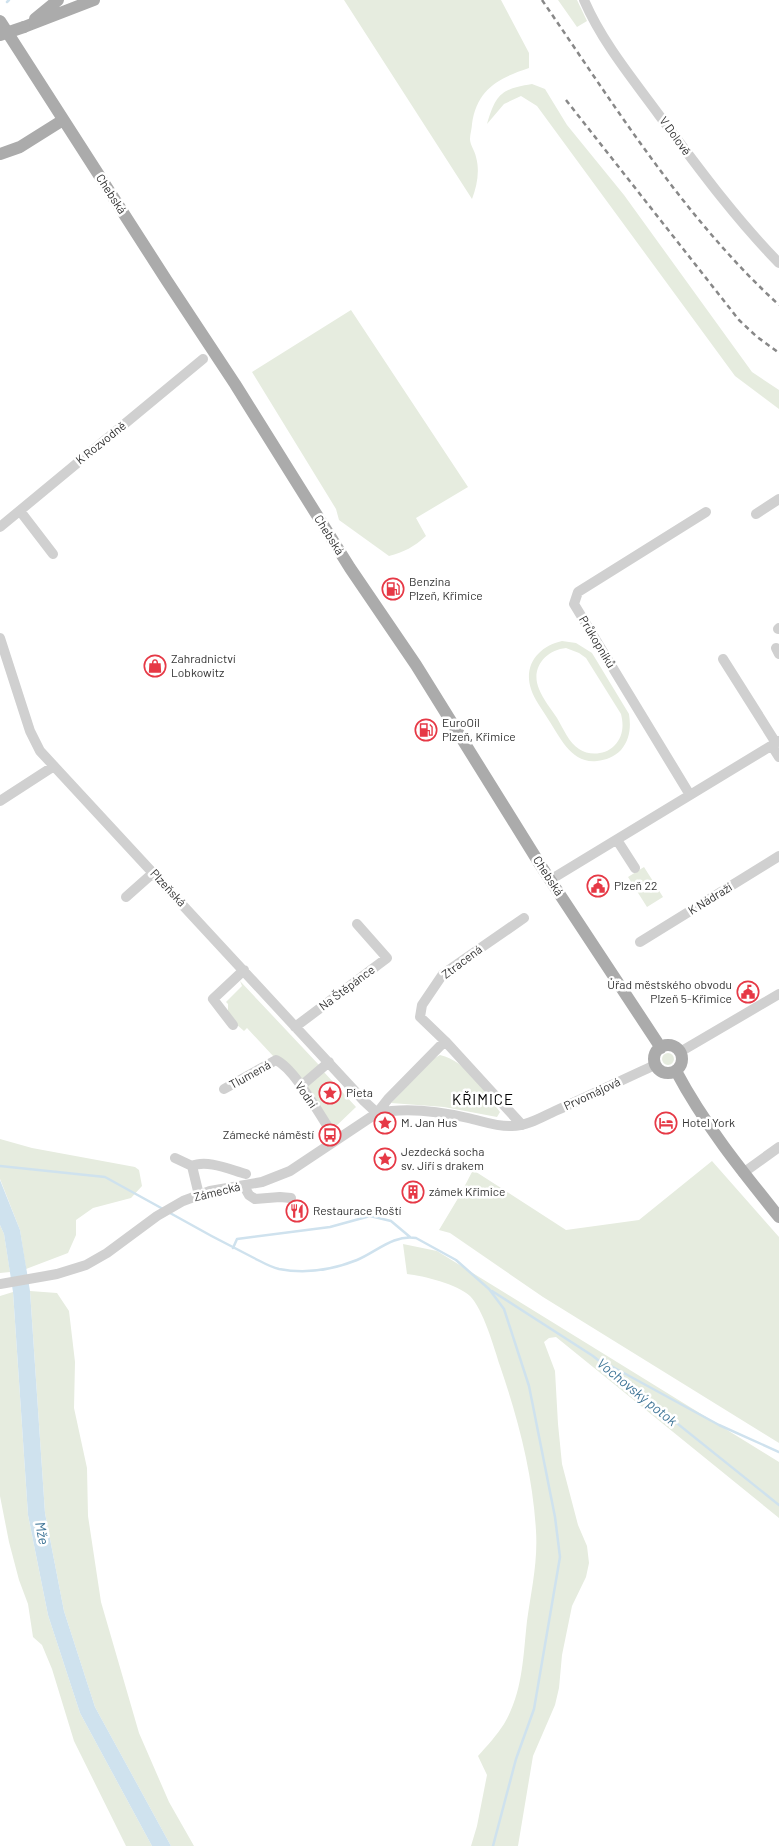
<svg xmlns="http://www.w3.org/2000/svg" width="779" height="1846" font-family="Barlow,sans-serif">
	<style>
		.green { fill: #e6ecdf; fill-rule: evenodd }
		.water { fill: #cfe2ee }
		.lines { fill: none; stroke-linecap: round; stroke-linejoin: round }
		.stream { stroke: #cfe2ee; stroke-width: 2.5 }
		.minor { stroke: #d0d0d0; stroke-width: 10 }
		.major { stroke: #ababab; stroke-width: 12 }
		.rail { stroke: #888; stroke-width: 2.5; stroke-dasharray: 5 4; stroke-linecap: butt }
		.major-bridge { stroke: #ababab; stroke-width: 12 }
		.labels { text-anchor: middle; stroke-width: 5; stroke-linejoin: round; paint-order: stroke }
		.street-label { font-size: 12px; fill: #333; stroke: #fff }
		.poi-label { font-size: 12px; fill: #333; stroke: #fff; text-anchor: start }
		.water-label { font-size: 14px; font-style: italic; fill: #3f7597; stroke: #fff }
		.quarter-label { font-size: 15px; letter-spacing: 1px; fill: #000; stroke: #fff }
	</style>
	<rect width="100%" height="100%" fill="#fff"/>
	<!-- green -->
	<path class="green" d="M344,0H501L529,53V68C499,78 477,89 472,124C472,128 470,134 470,139C470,145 475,151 476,157C480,171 477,186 472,199Z
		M558,0H577L587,21L577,27Z
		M532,84L545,89L567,125L624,195L752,372L779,390V409L735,376L537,106L521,96L504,104L487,124C496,94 501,89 532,84Z
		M351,310L468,487L416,518L426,536C414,547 404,552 389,556L339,520L336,509L252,372Z
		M562,641L576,643L592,653L629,714C631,727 630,739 621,750C614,757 606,760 597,761C571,764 560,737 548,719C542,709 534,699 531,689C523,665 539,646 562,641ZM566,648L579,653L586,658L621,714C624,726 623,737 614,746C605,755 589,756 579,749C569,743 563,728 557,718C551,709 543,699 539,689C530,668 546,650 566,648Z
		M644,867L663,897L647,907L628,877Z
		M240,981L319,1065L302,1079L274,1057L247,1028L244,1031L228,1017V1004L226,1002L242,986Z
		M662 1059a6 6 0 1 1 12 0a6 6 0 1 1-12 0Z
		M440,1055C468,1062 483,1090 500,1112L497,1117L444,1107L391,1103L433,1059Z
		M323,1071L356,1107L332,1130L306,1087Z
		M0,1139L32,1148L135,1167L139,1170L142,1186L131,1198L93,1208L76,1220V1235L68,1253L26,1269L20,1230L0,1179Z
		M712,1161L779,1237V1443L543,1297L450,1233L439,1230L460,1195L473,1170L566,1230L639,1220Z
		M0,1225L4,1234L10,1272L0,1273Z
		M403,1244L437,1251L779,1462V1518L556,1337L549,1338L544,1342L555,1371L558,1424L562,1464L578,1525L587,1546L589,1563L586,1577L572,1606L562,1655L559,1688L555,1705L533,1756L518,1846H471L477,1826L487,1775L478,1756C487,1746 497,1735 504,1724C523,1692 523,1657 527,1621C531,1592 538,1562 536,1531C533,1475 518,1418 500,1366C494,1347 483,1309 470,1296C457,1284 424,1276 407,1274Z
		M30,1291L57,1293L69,1311L75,1362L74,1408L87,1468L88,1516L101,1602L139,1733L169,1802L194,1846H171L95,1707L64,1611L45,1513Z
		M13,1292L28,1515L48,1615L80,1713L152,1846H126L74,1741L52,1669L42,1645L33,1637L28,1604L19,1580L9,1542L0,1496V1296Z"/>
	<!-- water -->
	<path class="water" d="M0,1180L20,1230L30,1291L45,1513L64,1611L95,1707L171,1846H152L80,1713L48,1615L28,1515L13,1292L4,1234L0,1225Z"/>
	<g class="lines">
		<!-- stream -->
		<path class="stream" d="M7,2L9,0
			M0,1166L105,1177L163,1209
			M170,1213C198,1229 226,1244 254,1258C262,1262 270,1267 279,1269C305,1274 332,1270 357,1260C376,1252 394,1234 416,1238L456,1260L489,1289L504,1309L529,1386L555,1517L560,1557L534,1709L516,1759L493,1846
			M233,1248L237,1239L330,1227L370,1216L391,1221L410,1237
			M492,1291L593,1356L779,1505
			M600,1360L719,1425L779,1452"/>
		<!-- minor -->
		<path class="minor" d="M584,0C602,42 632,78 659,115C697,166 734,217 779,263
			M20,511L53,554
			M756,514L779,499
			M0,527L203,359
			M778,629L779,628
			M0,638L30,731L40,751L364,1101L377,1113
			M776,648L779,654
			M723,659L776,743
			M772,746L779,757
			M690,795L574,604L578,592L706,512
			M0,801L54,766
			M617,840L635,868
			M550,880L779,741
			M126,897L153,873
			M640,942L779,856
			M233,1025L213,999L244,970
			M295,1027L387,958L357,924
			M680,1052L779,994
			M301,1086L329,1062
			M224,1089L276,1060C295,1069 319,1114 332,1133
			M377,1113C407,1107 438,1111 468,1118C482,1121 497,1127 512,1126C527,1126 542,1117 555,1111C589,1096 622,1080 655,1065
			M522,1125L445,1041L420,1017L422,1005L443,974L524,918
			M175,1158L192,1166
			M192,1166C207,1159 231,1170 246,1174
			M192,1166L199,1195
			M743,1173L779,1147
			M244,1186L249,1195L255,1199L280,1197L291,1198
			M0,1284L57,1274L86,1265L107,1253L157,1216L183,1201L210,1191L262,1182L290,1171L377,1113L388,1099L445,1041"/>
		<!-- major -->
		<path class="major" d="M35,19L58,0
			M0,21L167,281L235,384L350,568L416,665L541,866L661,1048
			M24,27L94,0
			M0,154L20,147L63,120
			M654 1059a14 14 0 1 1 28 0a14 14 0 1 1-28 0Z
			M676,1071C704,1124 742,1171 779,1217"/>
		<!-- rail -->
		<path class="rail" d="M542,0C615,106 684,218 779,305
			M566,100L739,320L756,336L779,353"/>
		<!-- major-bridge -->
		<path class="major-bridge" d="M0,35L24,27"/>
	</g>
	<!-- icons -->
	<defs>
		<g id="fuel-ring" transform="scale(1.125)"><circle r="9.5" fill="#fff" stroke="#e63946" stroke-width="1.5"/><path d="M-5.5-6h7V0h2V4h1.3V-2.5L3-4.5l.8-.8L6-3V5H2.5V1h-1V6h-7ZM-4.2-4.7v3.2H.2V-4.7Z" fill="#e63946"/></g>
		<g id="shop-ring" transform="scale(1.125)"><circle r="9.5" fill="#fff" stroke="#e63946" stroke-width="1.5"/><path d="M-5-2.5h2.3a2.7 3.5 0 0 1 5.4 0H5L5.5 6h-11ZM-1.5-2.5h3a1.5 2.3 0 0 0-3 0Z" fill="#e63946"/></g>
		<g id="civic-ring" transform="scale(1.125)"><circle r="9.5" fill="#fff" stroke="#e63946" stroke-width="1.5"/><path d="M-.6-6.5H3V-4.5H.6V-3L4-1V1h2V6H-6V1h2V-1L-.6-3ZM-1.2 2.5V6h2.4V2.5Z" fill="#e63946"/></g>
		<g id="sight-ring" transform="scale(1.125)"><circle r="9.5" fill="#fff" stroke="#e63946" stroke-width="1.5"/><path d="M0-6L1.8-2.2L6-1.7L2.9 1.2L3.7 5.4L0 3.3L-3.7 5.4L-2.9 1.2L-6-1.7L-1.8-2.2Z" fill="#e63946"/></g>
		<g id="hotel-ring" transform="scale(1.125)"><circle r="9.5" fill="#fff" stroke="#e63946" stroke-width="1.5"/><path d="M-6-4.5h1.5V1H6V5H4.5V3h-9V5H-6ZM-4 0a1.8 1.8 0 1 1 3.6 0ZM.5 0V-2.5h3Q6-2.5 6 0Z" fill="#e63946"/></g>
		<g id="bus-ring" transform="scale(1.125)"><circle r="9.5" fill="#fff" stroke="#e63946" stroke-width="1.5"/><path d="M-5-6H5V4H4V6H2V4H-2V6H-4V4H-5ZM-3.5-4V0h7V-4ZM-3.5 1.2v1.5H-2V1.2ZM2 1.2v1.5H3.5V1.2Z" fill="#e63946"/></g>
		<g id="building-ring" transform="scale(1.125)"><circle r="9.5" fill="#fff" stroke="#e63946" stroke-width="1.5"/><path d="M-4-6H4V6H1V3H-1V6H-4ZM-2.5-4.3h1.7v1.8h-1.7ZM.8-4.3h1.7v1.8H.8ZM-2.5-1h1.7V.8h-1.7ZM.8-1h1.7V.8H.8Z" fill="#e63946"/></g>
		<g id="restaurant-ring" transform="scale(1.125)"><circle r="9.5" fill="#fff" stroke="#e63946" stroke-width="1.5"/><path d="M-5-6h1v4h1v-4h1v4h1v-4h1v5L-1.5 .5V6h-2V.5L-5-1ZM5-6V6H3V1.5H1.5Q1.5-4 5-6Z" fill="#e63946"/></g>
	</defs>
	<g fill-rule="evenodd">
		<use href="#fuel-ring" x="393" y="589"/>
		<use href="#shop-ring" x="155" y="666"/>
		<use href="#fuel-ring" x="426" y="730"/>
		<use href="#civic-ring" x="598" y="886"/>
		<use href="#civic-ring" x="748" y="992"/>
		<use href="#sight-ring" x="330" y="1093"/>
		<use href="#sight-ring" x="385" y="1123"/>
		<use href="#hotel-ring" x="666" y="1123"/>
		<use href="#bus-ring" x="330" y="1135"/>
		<use href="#sight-ring" x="385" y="1159"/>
		<use href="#building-ring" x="413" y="1192"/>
		<use href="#restaurant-ring" x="297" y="1211"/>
	</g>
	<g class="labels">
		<!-- street labels -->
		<g class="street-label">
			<text transform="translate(675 136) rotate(54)" y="4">V Dolově</text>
			<text transform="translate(111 194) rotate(57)" y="4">Chebská</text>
			<text transform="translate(101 443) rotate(-39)" y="4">K Rozvodně</text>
			<text transform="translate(329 535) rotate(58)" y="4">Chebská</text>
			<text transform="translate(597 642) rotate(59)" y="4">Průkopníků</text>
			<text transform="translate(548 876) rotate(57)" y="4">Chebská</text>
			<text transform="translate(168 888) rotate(47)" y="4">Plzeňská</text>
			<text transform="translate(710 899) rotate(-32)" y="4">K Nádraží</text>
			<text transform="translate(462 962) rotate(-37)" y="4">Ztracená</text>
			<text transform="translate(347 988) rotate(-37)" y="4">Na Štěpánce</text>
			<text transform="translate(250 1075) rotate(-29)" y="4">Tlumená</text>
			<text transform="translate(592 1094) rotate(-25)" y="4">Prvomájová</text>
			<text transform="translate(306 1095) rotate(55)" y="4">Vodní</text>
			<text transform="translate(217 1192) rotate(-14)" y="4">Zámecká</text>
		</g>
		<!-- poi labels -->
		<g class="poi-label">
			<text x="409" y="586">Benzina<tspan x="409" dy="14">Plzeň, Křimice</tspan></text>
			<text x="171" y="663">Zahradnictví<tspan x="171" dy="14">Lobkowitz</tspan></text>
			<text x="442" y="727">EuroOil<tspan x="442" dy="14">Plzeň, Křimice</tspan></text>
			<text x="614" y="890">Plzeň 22</text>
			<text x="732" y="989" text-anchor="end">Úřad městského obvodu<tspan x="732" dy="14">Plzeň 5-Křimice</tspan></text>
			<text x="346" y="1097">Pieta</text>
			<text x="401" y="1127">M. Jan Hus</text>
			<text x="682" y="1127">Hotel York</text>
			<text x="314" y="1139" text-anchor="end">Zámecké náměstí</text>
			<text x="401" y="1156">Jezdecká socha<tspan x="401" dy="14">sv. Jiří s drakem</tspan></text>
			<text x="429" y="1196">zámek Křimice</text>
			<text x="313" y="1215">Restaurace Roští</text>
		</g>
		<!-- water labels -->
		<g class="water-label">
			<text transform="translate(637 1392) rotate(39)" y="5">Vochovský potok</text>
			<text transform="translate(42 1533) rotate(79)" y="5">Mže</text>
		</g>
		<!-- quarter labels -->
		<g class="quarter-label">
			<text x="483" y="1105">KŘIMICE</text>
		</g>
	</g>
</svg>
